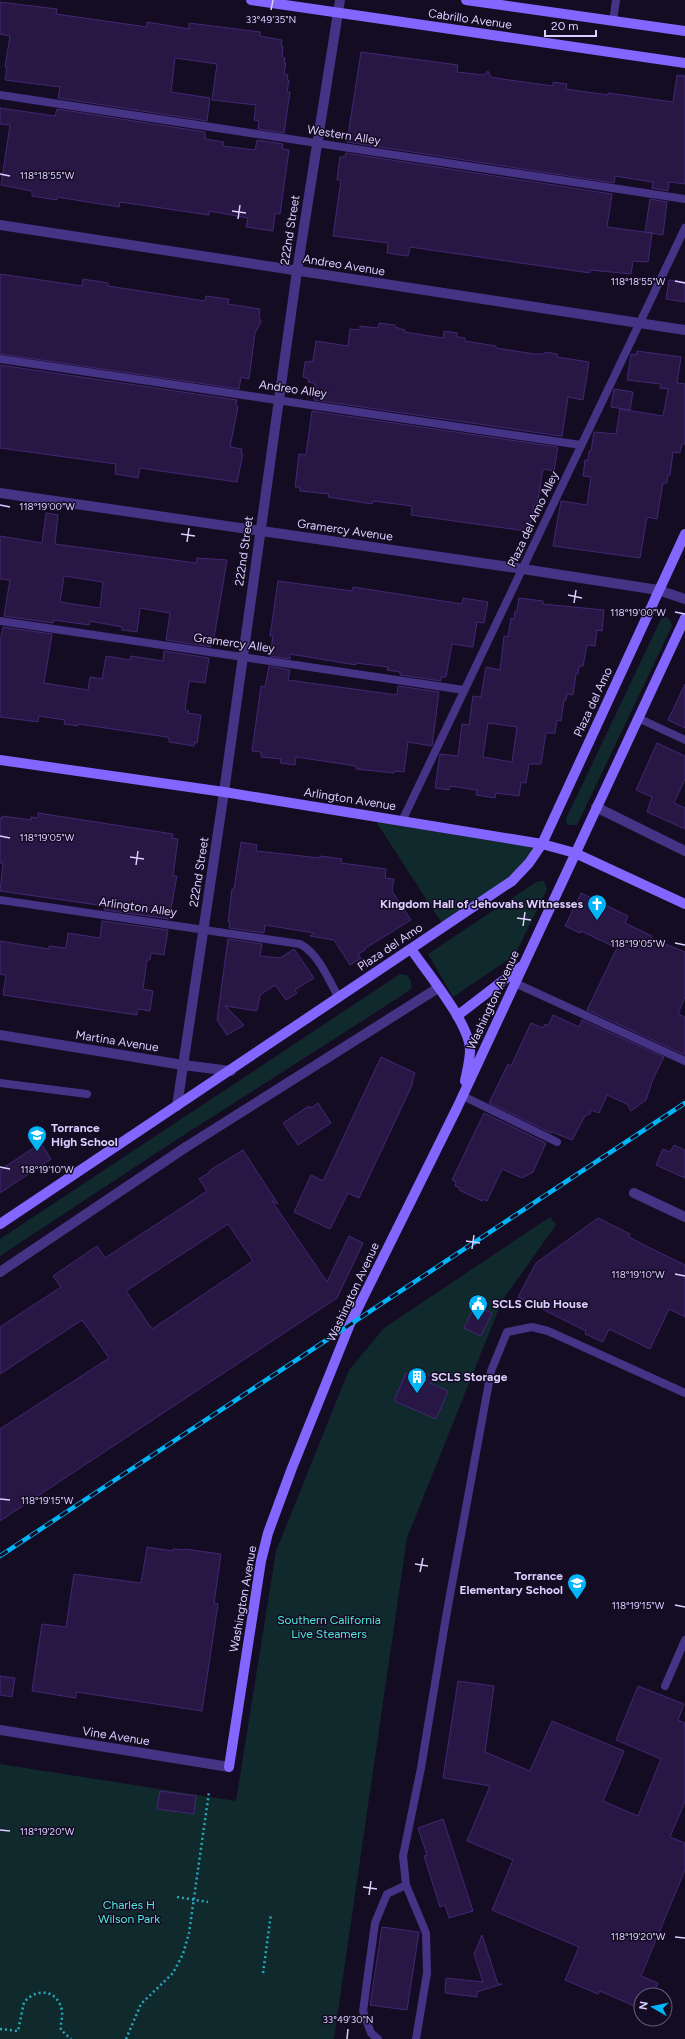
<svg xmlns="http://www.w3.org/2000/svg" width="685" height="2039" font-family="Figtree,sans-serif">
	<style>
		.green { fill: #0f292d }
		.building { fill: #281745; stroke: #432773; fill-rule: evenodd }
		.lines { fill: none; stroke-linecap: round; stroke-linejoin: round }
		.path { stroke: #25abbc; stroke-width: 2.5; stroke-dasharray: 2 3; stroke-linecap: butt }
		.lane { stroke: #453385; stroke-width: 8 }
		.street { stroke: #453385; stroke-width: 10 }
		.secondary { stroke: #8365ff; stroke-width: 10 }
		.rail-casing { stroke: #00b5f9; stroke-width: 4.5 }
		.rail { stroke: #140c23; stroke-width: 3; stroke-dasharray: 9; stroke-linecap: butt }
		.ticks { fill: none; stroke: #dcceff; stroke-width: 1.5 }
		.labels { text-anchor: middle; stroke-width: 3; stroke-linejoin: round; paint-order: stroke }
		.street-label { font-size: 12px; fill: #dcceff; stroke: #140c23 }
		.poi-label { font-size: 12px; font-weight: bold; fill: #dcceff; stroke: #140c23; text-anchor: start }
		.park-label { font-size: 12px; fill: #51e8dc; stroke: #140c23 }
		.ticks-label { font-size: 10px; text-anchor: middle; fill: #dcceff; stroke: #140c23; stroke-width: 3; stroke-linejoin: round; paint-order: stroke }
	</style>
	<rect width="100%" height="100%" fill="#140c23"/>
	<!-- green -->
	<path class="green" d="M666,617L670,620L672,626L577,825H567L566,818L574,802L661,619Z
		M375,820L538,846L511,878L443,925Z
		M544,881L547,889L515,955L453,997L428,954L536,882Z
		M400,974L407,975L411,981V989L398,998L173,1142L0,1256V1239Z
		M550,1217L556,1225L502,1301L407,1538L334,2039H0V1764L236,1801L276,1551L349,1370L384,1328Z"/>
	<!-- building -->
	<path class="building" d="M0,2L57,9L56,14L147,27V22L189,29V23L260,32V36L282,40L281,46H283L282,57L285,58L284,63H286L284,74L288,75L287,80H289L287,92H290L284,133L258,129L259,121L254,120L256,105L212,100L217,64L175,58L171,92L210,98L207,121L58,98L60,87L5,80L7,67H5L10,36L0,34Z
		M361,52L458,65L457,72L484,75L488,71L491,77L502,79L553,86V82L567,84L566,89L608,95V93L673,102L677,75L685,76V184L669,182L668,191L652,188L653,182L615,176L614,183L347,142Z
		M0,108L55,116L57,109L205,132V139L224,142L223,146L255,150L257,140L283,144L282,149L289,150L280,214L275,213L273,231L246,227L248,218L209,211V215L120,202L119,207L57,197V200L32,196V191L1,185L10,125L0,124Z
		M346,153L612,194L607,227L652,233L648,262L633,261L631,274L590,270V273L410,247L408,256L387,253L388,243L333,236L341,180H337L339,163L340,157H345Z
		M650,199L667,202L663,235L645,232Z
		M0,274L82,286L83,279L108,283V286L205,301L206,296L229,299L228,304L260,309L259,316L261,322L255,333L249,379L241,377L239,389L0,354Z
		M669,280L685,282V302L666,299Z
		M379,323L395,325V327L405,330L404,332L443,338L444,331L457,333V337L465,338V341L496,346V348L535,354H544L545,352L557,354V357L589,362L583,400L568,397L562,436H560L314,400L315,383L308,382L309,379L303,377L305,362L313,361L316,341L348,346L350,329L360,330V326L378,328Z
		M637,351L681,357L677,383L685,384V444H682L680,453L673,452L670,475H668L667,483H663L657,519L647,517L640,558L553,546L561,501L587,505L591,477L583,476L585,460H588L589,451H591L594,432L616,434L620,409L663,416L668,389L660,388L661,384L627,380L631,354L636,355Z
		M0,365L237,400L236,404L238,407L230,447L242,449L241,454H243L237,482L140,468L138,478L115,474L116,464L0,448Z
		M614,389L633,392L630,410L611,407Z
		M312,411L558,447L554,471L543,469L537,505H534L531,522H528L526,531L411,515L412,506L373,501L372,504L328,497L329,494L300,491V487H295L299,454L306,455Z
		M46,513L58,515L55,544L196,563L197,558L227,560L213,644H211V647L166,640L170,613L140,608L137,632L122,630V627L90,621L89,625L54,620L53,623L4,616L10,580L0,579V536L42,543ZM64,576L103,582L100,608L60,602Z
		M278,581L352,591L353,587L462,604L463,598L488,602L484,623L477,622L473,647L452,644L446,677H441V681L400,675V672L387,670L388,667L356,663V665L290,654V659L270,656L273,636H270Z
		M519,598L543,601V604L604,610L602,631L597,630L595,646L587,645L583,666H579L578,674H576L573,695L567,694L566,700H564L561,721L557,720L555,733H546L541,764H529L526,783L521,782L519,796L496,793L495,798L476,795L477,790L450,786L449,790L435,788L440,754L458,756L462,724L469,725L473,696L481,697L486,667L500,670L504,636L508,637L511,618L514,619L515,611H517ZM488,723L517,727L512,762L483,757Z
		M3,627L52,634L44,683L88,690L90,677L102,679L106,656L130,660L131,656L163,661L164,651L209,658L205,683L189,681L185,710L189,711L188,713L201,715L197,743L195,742L194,746L169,742V738L167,737L78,724V726L64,724L65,720L39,716L38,722L0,717V637H1Z
		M269,666L290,670L288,680L397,695L398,686L439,692L432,746L408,742L404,772L395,771L394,773L356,769V766L296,757L295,765L280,763L281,759L261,757V752L252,751L261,686L265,687Z
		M685,684V728L668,720Z
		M657,743L685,756V779L674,803L685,808V829L647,812L652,797L636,790Z
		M38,813L173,834L172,838L178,839L173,876H177L169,919L104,910L105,906L0,891L3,863H0V818L2,819V816L31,820V817L38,818Z
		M241,842L257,845L256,851L320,858V856L342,859L341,863L386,869L385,878L394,879L392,891L411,920L364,949L365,950L358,954L361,958L350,965L334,940L310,936L314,933L265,925L264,933L229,928L230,922H228L232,889H234Z
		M581,893L628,916L625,923L652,936L651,938L685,952V997L678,1014L685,1017V1055L587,1010L617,948L581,931L580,933L565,926Z
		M102,921L168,930L164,955L151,953L150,960H147L143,989L153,991L150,1011L138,1009L137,1015L3,995L6,975L0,974V941L49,949V946L66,948L68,933L100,938Z
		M228,939L262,944L260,956L280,958L294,949L314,978L295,990L297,993L286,1000L275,985L260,995L257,1011L225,1006L244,1025L227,1035L217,1020Z
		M553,1015L579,1027L582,1020L664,1057L653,1079L646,1100L631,1111L627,1104L607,1095L599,1113L591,1110L590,1114L585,1116L572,1140L552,1132L551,1133L489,1103L508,1064L511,1066L531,1023L543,1028L545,1024L548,1026Z
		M381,1057L415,1073L412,1082L413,1083L359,1198L348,1193L330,1229L294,1212L311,1175L323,1181Z
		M318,1103L331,1123L298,1145L283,1123L309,1106L311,1108Z
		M484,1113L546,1143L533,1172L522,1178L502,1169L487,1201L483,1199L482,1201L459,1190L460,1188L455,1186L456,1182L452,1180Z
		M41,1143L51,1159L0,1193V1170Z
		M674,1145L685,1150V1178L656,1165L663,1149L670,1152Z
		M243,1150L278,1204L272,1201L327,1282L349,1236L363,1243L337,1298L0,1521V1429L109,1358L82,1320L0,1374V1327L61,1287L53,1276L97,1246L105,1258L207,1191L199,1179L210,1172L209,1171ZM228,1224L253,1261L152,1329L126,1291Z
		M598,1218L630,1234L629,1237L644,1245L685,1265V1317L669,1309L650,1349L609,1329L603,1342L585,1334L586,1331L518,1297L536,1263Z
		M475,1305L492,1313L481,1336L464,1328Z
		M421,1371L433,1377L430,1383L448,1391L436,1419L394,1401L406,1373L418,1378Z
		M147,1547L173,1551V1549L184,1550L185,1549L221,1554L214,1603L218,1604L202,1711L76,1692V1698L32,1691L42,1624L66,1627L74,1574L141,1583Z
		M0,1676L15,1678L12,1697L0,1695Z
		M458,1681L494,1686L485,1752L530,1771L552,1721L624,1751L603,1801L638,1816L661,1759L616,1740L638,1686L684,1704L678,1720L685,1723V1802L670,1837L685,1843V1870L641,1976L658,1983L653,1995H638L634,2006L600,1991L598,1994L565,1980L579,1947L492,1910L513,1860L467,1841L490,1786L443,1778Z
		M160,1791L196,1796L194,1814L157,1809Z
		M443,1819L473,1911L449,1918L445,1905L440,1907L424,1856L427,1855L418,1828Z
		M382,1927L419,1932L407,2010L370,2005Z
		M482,1935L498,1984H502L477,1992V1997L445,1993L446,1978L483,1982L474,1954Z"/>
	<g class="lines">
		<!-- path -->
		<path class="path" d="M177,1897L208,1902
			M263,1973L271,1914
			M0,2029L18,2031L24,2002C38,1987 58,1990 62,2011C63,2017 60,2024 61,2030L71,2039
			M126,2039L141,2004L173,1973L183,1954L189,1933L209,1792"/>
		<!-- lane -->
		<path class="lane" d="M613,21L616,0
			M0,95L685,199
			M0,359L581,445
			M0,621L464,690
			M638,718L685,740
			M402,821L685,228
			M0,900L300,944C319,954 328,979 339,998
			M515,983L685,1061
			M0,1083L87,1094
			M463,1096L557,1142
			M665,1686L685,1640
			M378,2039L371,2033L363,2011L375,1923L387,1894L406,1885
			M416,2039L427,1973L426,1933L406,1885L403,1856L421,1768L446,1617L491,1371L507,1332L532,1327L548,1331L685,1393"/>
		<!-- street -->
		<path class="street" d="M0,225L685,330
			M0,493L523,569L658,590L685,599
			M596,807L685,851
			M0,1035L183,1065L231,1071
			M177,1106L224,792L297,271L340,0
			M634,1193L685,1217
			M0,1272L186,1147L438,988
			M0,1730L229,1767"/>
		<!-- secondary -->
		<path class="secondary" d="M251,0L685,63
			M466,0L685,31
			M0,760L224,792L542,844L575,853L685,904
			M411,949C426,971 470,1024 470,1050C470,1060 467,1071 465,1081
			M457,1016L522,966
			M0,1224L512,881L529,863L542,844L685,534
			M229,1767L261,1561L268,1533L292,1468L350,1324L457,1108L685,618"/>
		<!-- rail casing -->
		<g class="rail-casing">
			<path id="rail" d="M0,1556L685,1103"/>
		</g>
		<!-- rail -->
		<use href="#rail" class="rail"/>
	</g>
	<!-- ticks -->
	<path class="ticks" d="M271,10L273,0M0,174L10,176M232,211L246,213M238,219L240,205M675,281L685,283M0,505L10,507M181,534L195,536M187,542L189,528M568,595L582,598M574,603L576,590M675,612L685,614M0,836L10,838M130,857L144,859M136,865L138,851M517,918L531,920M523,926L525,912M675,943L685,945M0,1167L10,1169M466,1241L480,1243M472,1249L474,1235M675,1274L685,1276M0,1499L10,1500M415,1564L428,1566M420,1572L423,1558M675,1605L685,1607M0,1830L10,1831M363,1887L377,1889M369,1895L371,1881M675,1937L685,1938M347,2039L348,2029"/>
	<!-- icons -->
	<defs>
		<g id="church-pin" transform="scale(1)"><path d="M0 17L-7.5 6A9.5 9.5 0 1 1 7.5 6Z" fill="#00b5f9" stroke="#140c23"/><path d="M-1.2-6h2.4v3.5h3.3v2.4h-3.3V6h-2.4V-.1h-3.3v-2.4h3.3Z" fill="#fff"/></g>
		<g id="school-pin" transform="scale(1)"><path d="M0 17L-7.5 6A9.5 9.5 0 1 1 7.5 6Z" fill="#00b5f9" stroke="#140c23"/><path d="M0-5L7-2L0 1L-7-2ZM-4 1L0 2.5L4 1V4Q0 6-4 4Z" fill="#fff"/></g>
		<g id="civic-pin" transform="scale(1)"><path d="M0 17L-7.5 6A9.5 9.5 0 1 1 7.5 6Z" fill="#00b5f9" stroke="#140c23"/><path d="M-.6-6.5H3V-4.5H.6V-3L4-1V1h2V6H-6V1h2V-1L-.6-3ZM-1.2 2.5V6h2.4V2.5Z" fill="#fff"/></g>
		<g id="building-pin" transform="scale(1)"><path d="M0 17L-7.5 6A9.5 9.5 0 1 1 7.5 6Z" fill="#00b5f9" stroke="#140c23"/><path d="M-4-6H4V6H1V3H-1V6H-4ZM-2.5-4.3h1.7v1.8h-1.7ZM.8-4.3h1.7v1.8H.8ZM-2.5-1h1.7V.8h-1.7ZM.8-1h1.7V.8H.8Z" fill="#fff"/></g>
	</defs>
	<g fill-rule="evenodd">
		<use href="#church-pin" x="597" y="904"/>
		<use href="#school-pin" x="37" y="1135"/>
		<use href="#civic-pin" x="478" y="1304"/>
		<use href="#building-pin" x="417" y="1377"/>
		<use href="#school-pin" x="577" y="1583"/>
	</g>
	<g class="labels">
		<!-- street labels -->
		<g class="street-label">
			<text transform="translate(470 19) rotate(8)" y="4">Cabrillo Avenue</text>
			<text transform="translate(344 135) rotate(9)" y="4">Western Alley</text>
			<text transform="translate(290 230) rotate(-81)" y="4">222nd Street</text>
			<text transform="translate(344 265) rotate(9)" y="4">Andreo Avenue</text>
			<text transform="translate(293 389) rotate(8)" y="4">Andreo Alley</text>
			<text transform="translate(533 519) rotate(-65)" y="4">Plaza del Amo Alley</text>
			<text transform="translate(345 530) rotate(8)" y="4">Gramercy Avenue</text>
			<text transform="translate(244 551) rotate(-82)" y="4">222nd Street</text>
			<text transform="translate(234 643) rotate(8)" y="4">Gramercy Alley</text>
			<text transform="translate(593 702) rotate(-65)" y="4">Plaza del Amo</text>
			<text transform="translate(350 799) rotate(9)" y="4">Arlington Avenue</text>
			<text transform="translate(199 872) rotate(-81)" y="4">222nd Street</text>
			<text transform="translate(138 907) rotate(8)" y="4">Arlington Alley</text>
			<text transform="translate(390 947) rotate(-34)" y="4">Plaza del Amo</text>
			<text transform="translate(493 1000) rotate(-65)" y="4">Washington Avenue</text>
			<text transform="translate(117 1041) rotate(9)" y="4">Martina Avenue</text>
			<text transform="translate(353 1292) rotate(-65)" y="4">Washington Avenue</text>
			<text transform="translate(243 1599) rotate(-80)" y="4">Washington Avenue</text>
			<text transform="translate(116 1736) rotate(9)" y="4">Vine Avenue</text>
		</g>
		<!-- poi labels -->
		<g class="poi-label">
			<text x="583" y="908" text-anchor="end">Kingdom Hall of Jehovahs Witnesses</text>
			<text x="51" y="1132">Torrance<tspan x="51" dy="14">High School</tspan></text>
			<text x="492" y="1308">SCLS Club House</text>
			<text x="431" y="1381">SCLS Storage</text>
			<text x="563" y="1580" text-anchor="end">Torrance<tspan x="563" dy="14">Elementary School</tspan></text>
		</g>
		<!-- park labels -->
		<g class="park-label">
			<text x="329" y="1624">Southern California<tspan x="329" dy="14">Live Steamers</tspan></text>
			<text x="129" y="1909">Charles H<tspan x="129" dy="14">Wilson Park</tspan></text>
		</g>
	</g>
	<g class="ticks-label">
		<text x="271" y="23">33°49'35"N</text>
		<text x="47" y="179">118°18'55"W</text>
		<text x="638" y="285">118°18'55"W</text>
		<text x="47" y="510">118°19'00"W</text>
		<text x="638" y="616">118°19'00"W</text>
		<text x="47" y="841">118°19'05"W</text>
		<text x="638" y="947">118°19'05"W</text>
		<text x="47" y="1173">118°19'10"W</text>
		<text x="638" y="1278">118°19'10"W</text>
		<text x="47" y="1504">118°19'15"W</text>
		<text x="638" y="1609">118°19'15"W</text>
		<text x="47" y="1835">118°19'20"W</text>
		<text x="638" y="1940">118°19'20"W</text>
		<text x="348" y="2023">33°49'30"N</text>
	</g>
	<!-- north arrow -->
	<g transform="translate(653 2007) rotate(279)"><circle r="19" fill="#140c23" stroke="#645a7b"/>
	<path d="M0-3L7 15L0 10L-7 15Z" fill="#00b5f9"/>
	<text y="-6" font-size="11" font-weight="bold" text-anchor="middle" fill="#dcceff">N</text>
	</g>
	<!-- scale -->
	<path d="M545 30v6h51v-6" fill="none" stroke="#dcceff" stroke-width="2"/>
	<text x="551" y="30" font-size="12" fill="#dcceff" stroke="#140c23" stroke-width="3" paint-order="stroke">20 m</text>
</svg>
